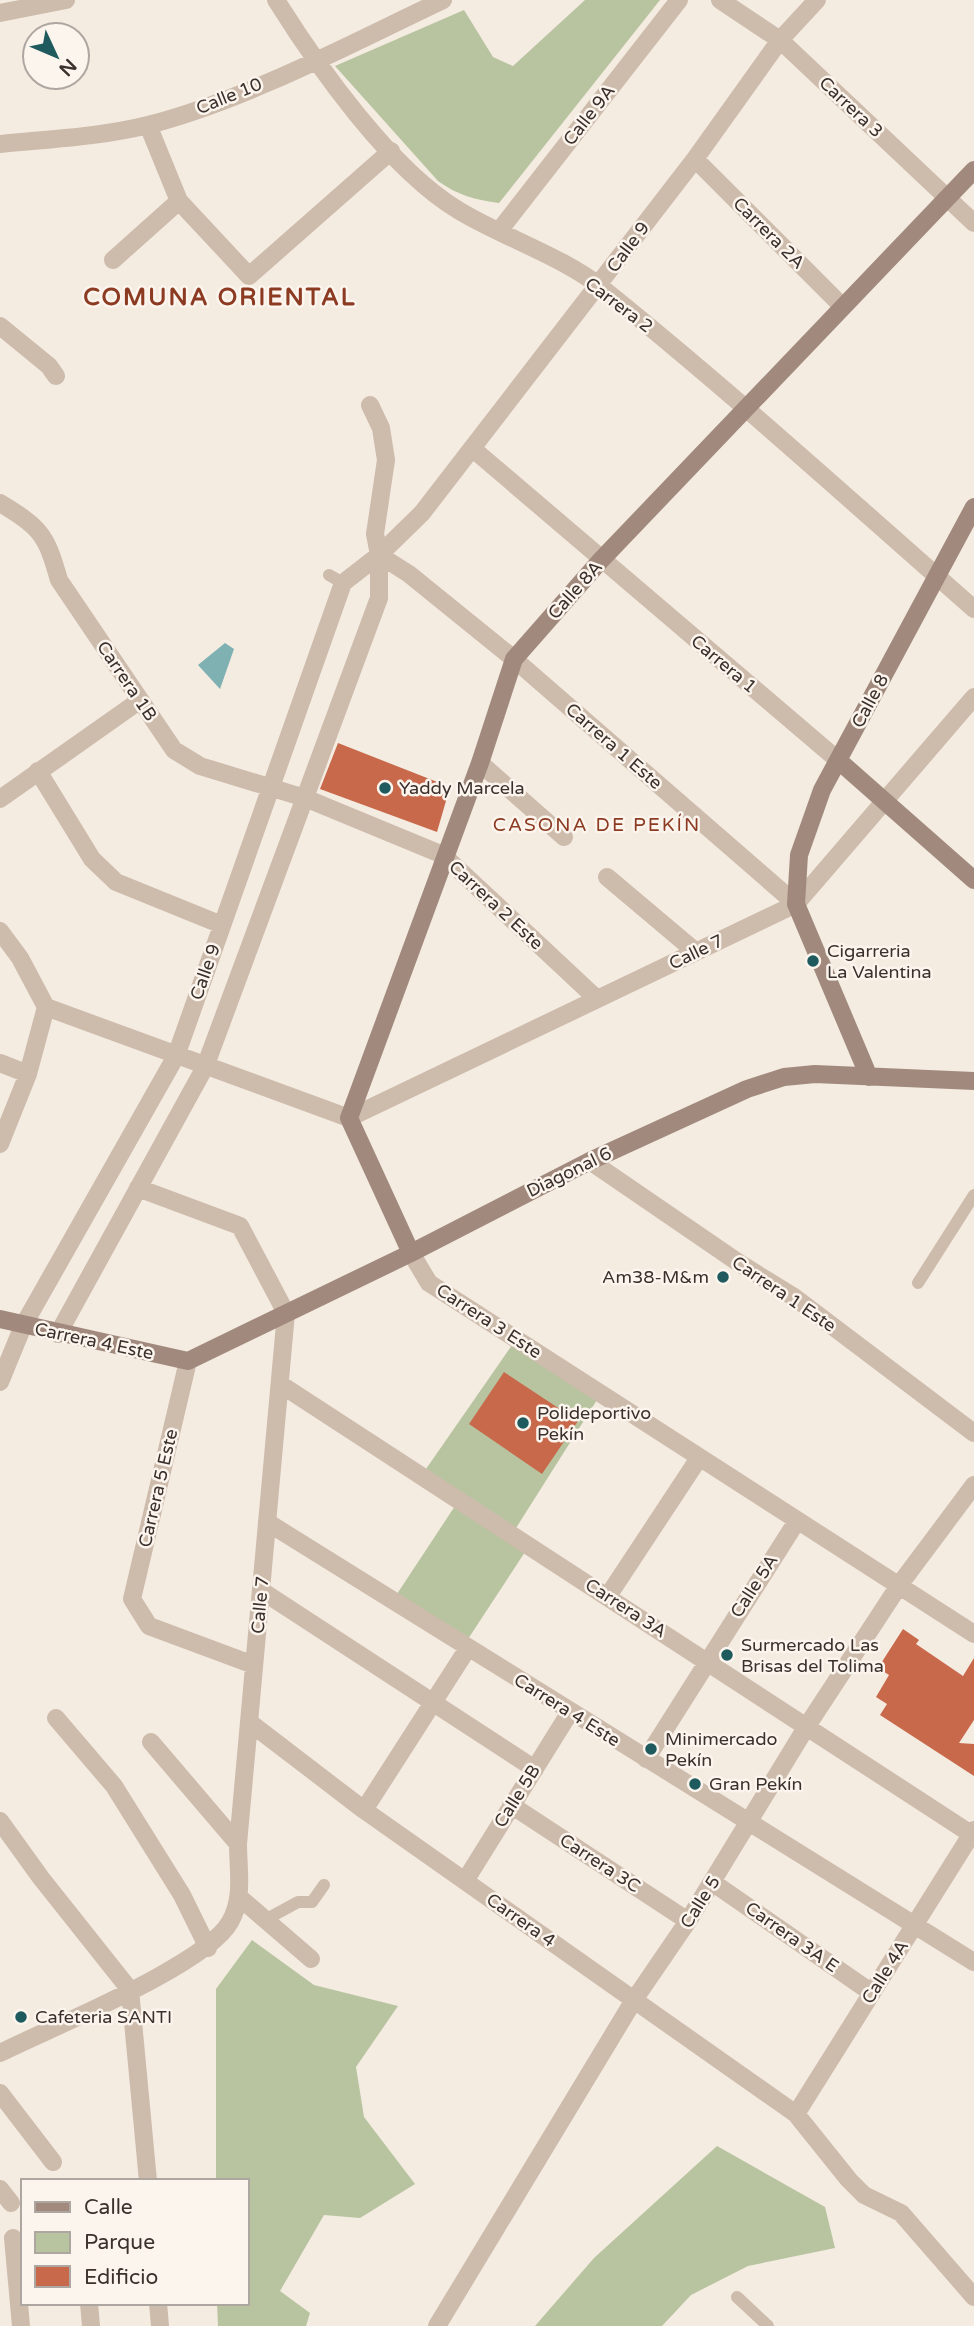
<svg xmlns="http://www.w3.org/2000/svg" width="974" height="2326" font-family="'Varela Round',sans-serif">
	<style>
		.green { fill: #b8c4a0 }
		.water { fill: #7fb0b2 }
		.building { fill: #c8694b }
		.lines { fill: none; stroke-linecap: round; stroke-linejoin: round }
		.service { stroke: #cdbbac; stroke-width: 12 }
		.minor { stroke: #cdbbac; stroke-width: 18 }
		.secondary { stroke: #a18a7d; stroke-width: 18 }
		.poi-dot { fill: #1f5a5e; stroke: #fbf5ee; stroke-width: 2.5 }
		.labels { text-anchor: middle; stroke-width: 5; stroke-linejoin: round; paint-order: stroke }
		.street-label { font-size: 18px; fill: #3b302b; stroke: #fbf5ee }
		.poi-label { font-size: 18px; fill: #3b302b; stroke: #fbf5ee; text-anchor: start }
		.neighbourhood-label { font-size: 19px; letter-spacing: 2px; fill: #8c3b22; stroke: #fbf5ee }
		.district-label { font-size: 24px; font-weight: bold; letter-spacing: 2px; fill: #8c3b22; stroke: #fbf5ee }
	</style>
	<rect width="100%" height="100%" fill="#f4ebe1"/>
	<!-- green -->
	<path class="green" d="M585,0H660L499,203C476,200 457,195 438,181L335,66L464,10L493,57L513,66Z
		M512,1345L597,1400L516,1528L426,1469Z
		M455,1506L525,1552L468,1639L397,1594Z
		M252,1940L314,1985L398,2006L356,2067L364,2117L415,2184L360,2218L324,2215L280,2291L310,2313L306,2326H218L217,2303H247V2181H216V1989Z
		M717,2146L825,2207L835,2248L748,2266L691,2295L662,2326H535L594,2258Z"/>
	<!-- water -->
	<path class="water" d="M225,643L234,649L220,689L198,665Z"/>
	<!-- building -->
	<path class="building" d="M338,743L450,787L437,832L320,789Z
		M504,1372L578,1421L542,1474L469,1424Z
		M903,1629L919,1640L916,1644L963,1676L974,1658V1720L959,1743L974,1744V1776L880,1715L887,1704L876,1697L889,1675L878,1668Z"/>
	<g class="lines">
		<!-- service -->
		<path class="service" d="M329,575L343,583
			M918,1283L974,1195
			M265,1920L298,1902H312L324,1885
			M737,2297L768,2326"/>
		<!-- minor -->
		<path class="minor" d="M276,0C318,67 390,169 458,210C502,237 562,256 602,288C730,391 851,501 974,609
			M720,0L780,40L974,223
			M0,13L66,0
			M148,125L179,201L249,276L391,151
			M0,144C49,139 100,137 148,125C246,100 352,43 443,0
			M695,159L843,307
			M499,231L679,0
			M113,260L179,201
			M0,326L49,366L56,376
			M473,449L839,761
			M0,503C41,528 46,534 59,580L174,750L200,766L305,798L443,855L597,999
			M379,555L409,574L514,659L796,904
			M480,763L564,837
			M38,771L92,859L116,882L222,925
			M0,799L139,701
			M607,877L696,952
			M0,931L20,958L46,1007L28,1074L0,1144
			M46,1007L349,1118L796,904L974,697
			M0,1063L28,1074
			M590,1161L739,1263L794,1297L974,1433
			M411,1253L429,1283L974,1634
			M58,1334L205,1067L379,598V555L375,534L386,460L381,428L370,405
			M188,1361L132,1599L149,1626L254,1665
			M0,1382L23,1326L176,1056L343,583L379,555L422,513L695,159L780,40L817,0
			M280,1384L971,1834
			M267,1522L974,1962
			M262,1591L535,1769
			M608,1596L699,1458
			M56,1718L114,1786L182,1895L208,1948
			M249,1722L364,1810L796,2114L849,2180L864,2195L901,2213L974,2297
			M151,1742L238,1844
			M646,1759L797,1521
			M511,1805L688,1921
			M364,1810L468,1648
			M0,1821L41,1878L130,1990L148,2181
			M465,1881L570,1712
			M712,1882L872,1993
			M239,1897L311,1959
			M0,2053C50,2028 206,1965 230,1922C244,1898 238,1870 238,1844L286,1313L240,1226L138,1188
			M0,2093L53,2162
			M796,2114L974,1830
			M0,2189L11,2203
			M13,2238L21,2326
			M89,2303L91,2326
			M158,2303L160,2326
			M437,2326L634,2000L688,1921L807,1726L900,1584L974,1485"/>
		<!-- secondary -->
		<path class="secondary" d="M839,761L974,880
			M869,1077L796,904L799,855L822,790L974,507
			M411,1253L349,1118L480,763L514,659L601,560L974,170
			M0,1319L188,1361L411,1253L590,1161L747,1089L784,1077L815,1074L974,1081"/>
	</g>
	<!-- markers -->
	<g class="poi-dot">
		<circle cx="385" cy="788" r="7"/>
		<circle cx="813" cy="961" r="7"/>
		<circle cx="723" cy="1277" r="7"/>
		<circle cx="523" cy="1423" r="7"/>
		<circle cx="727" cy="1655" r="7"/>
		<circle cx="651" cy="1749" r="7"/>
		<circle cx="695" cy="1784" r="7"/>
		<circle cx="21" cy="2017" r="7"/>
	</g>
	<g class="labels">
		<!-- street labels -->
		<g class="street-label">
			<text transform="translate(229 96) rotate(-22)" y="6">Calle 10</text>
			<text transform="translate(851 107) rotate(43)" y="6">Carrera 3</text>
			<text transform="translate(589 115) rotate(-52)" y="6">Calle 9A</text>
			<text transform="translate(769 233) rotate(45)" y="6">Carrera 2A</text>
			<text transform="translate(628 247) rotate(-53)" y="6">Calle 9</text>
			<text transform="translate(619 305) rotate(37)" y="6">Carrera 2</text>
			<text transform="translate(575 590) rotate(-48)" y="6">Calle 8A</text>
			<text transform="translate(724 664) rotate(40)" y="6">Carrera 1</text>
			<text transform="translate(127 681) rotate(56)" y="6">Carrera 1B</text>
			<text transform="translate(870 701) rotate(-62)" y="6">Calle 8</text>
			<text transform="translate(614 746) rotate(41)" y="6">Carrera 1 Este</text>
			<text transform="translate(496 905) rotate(43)" y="6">Carrera 2 Este</text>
			<text transform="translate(696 952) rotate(-26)" y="6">Calle 7</text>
			<text transform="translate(205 972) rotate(-71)" y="6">Calle 9</text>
			<text transform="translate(569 1172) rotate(-26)" y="6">Diagonal 6</text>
			<text transform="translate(784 1294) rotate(34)" y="6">Carrera 1 Este</text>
			<text transform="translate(489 1321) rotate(33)" y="6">Carrera 3 Este</text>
			<text transform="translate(94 1341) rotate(12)" y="6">Carrera 4 Este</text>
			<text transform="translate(158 1488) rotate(-77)" y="6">Carrera 5 Este</text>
			<text transform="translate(754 1586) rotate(-57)" y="6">Calle 5A</text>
			<text transform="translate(260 1605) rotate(-85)" y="6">Calle 7</text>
			<text transform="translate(626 1608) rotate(33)" y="6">Carrera 3A</text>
			<text transform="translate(567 1710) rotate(32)" y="6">Carrera 4 Este</text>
			<text transform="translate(517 1796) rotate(-58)" y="6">Calle 5B</text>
			<text transform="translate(600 1863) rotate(33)" y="6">Carrera 3C</text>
			<text transform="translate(700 1902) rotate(-58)" y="6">Calle 5</text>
			<text transform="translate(521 1920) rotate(35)" y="6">Carrera 4</text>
			<text transform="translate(792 1937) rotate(35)" y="6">Carrera 3A E</text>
			<text transform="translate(885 1972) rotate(-58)" y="6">Calle 4A</text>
		</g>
		<!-- poi labels -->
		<g class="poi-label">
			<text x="399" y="794">Yaddy Marcela</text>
			<text x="827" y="957">Cigarreria<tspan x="827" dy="21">La Valentina</tspan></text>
			<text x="709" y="1283" text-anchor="end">Am38-M&amp;m</text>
			<text x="537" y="1419">Polideportivo<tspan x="537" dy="21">Pekín</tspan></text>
			<text x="741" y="1651">Surmercado Las<tspan x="741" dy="21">Brisas del Tolima</tspan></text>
			<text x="665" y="1745">Minimercado<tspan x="665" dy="21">Pekín</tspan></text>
			<text x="709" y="1790">Gran Pekín</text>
			<text x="35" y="2023">Cafeteria SANTI</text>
		</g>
		<!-- neighbourhood labels -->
		<g class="neighbourhood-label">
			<text x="597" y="831">CASONA DE PEKÍN</text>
		</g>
		<!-- district labels -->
		<g class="district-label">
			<text x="220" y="305">COMUNA ORIENTAL</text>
		</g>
	</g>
	<!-- legend -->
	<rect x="21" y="2179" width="228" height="126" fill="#fbf5ee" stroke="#aea6a0" stroke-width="2"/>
	<rect x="35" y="2202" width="35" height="10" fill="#a18a7d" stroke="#aea6a0" stroke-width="2"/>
	<text x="84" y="2214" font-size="21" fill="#3b302b">Calle</text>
	<rect x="35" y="2232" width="35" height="21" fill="#b8c4a0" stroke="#aea6a0" stroke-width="2"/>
	<text x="84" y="2249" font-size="21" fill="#3b302b">Parque</text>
	<rect x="35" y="2266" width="35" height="21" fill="#c8694b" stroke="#aea6a0" stroke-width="2"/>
	<text x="84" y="2284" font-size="21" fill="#3b302b">Edificio</text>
	<!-- north arrow -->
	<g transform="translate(56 56) rotate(134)"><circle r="33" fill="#fbf5ee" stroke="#aea6a0" stroke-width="2"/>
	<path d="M0-5L12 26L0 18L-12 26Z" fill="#1f5a5e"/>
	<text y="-10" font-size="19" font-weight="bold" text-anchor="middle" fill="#3b302b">N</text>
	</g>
</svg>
